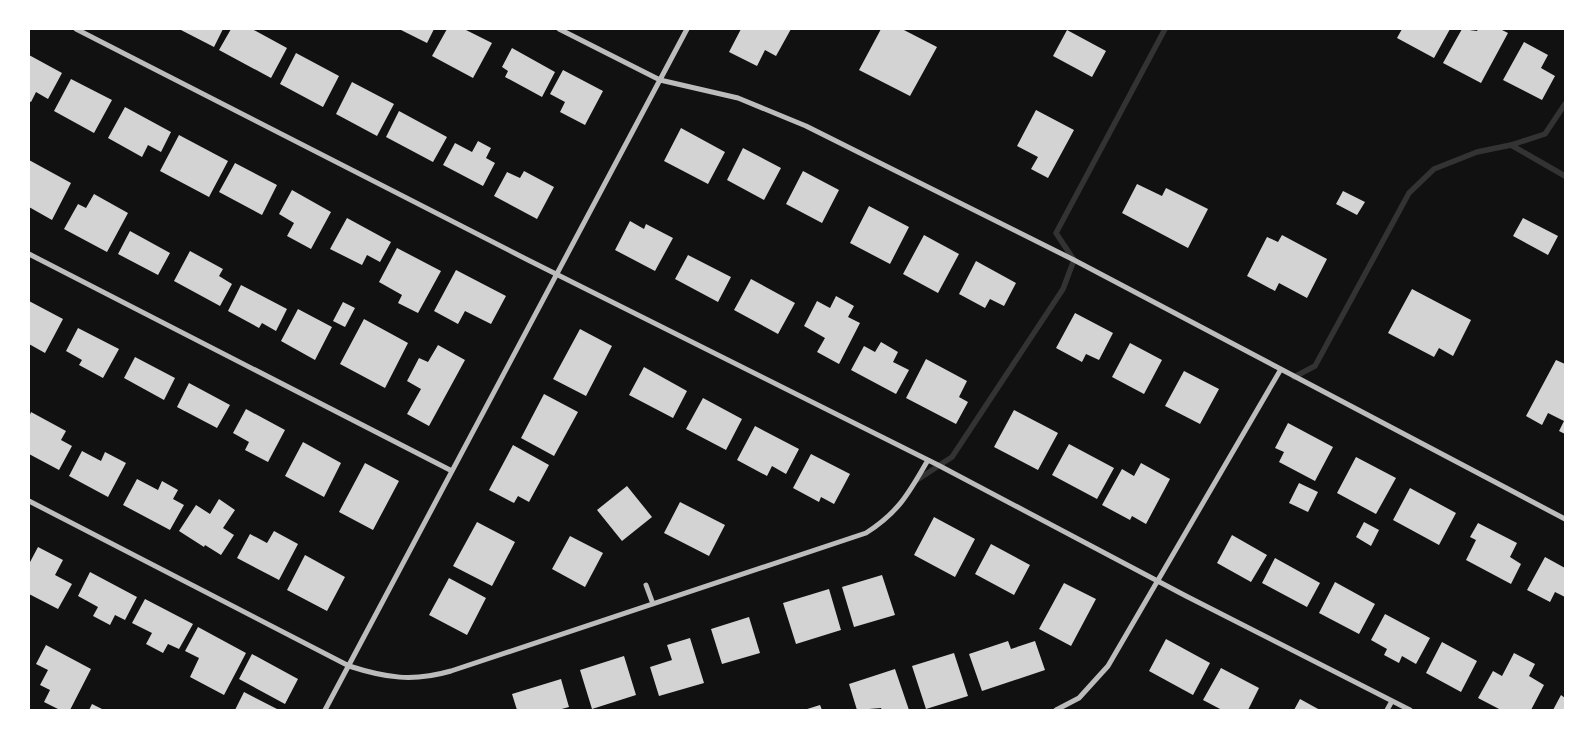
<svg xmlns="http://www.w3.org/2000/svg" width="1594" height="739" font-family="Quicksand,sans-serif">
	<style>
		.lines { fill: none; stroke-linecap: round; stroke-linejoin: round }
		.stream { stroke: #333; stroke-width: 5.5 }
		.building { fill: #d3d3d3 }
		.minor { stroke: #bcbcbc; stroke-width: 5 }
	</style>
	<rect width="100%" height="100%" fill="#111"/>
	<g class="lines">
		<!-- stream -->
		<path class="stream" d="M1511,145L1565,176
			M1294,377L1315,366L1409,193L1434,169L1477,152L1511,145L1545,134L1565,104
			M917,480L952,457L1063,289L1074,260L1056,233L1165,29"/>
	</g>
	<!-- building -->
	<path class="building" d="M179,29H223L214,47Z
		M231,29H252L287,48L271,78L219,50Z
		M399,29H434L427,43Z
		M447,29H464L492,43L473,78L432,56Z
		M741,29H791L776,56L765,50L757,66L729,52Z
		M881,29H902L937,47L910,96L859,70Z
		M1402,29H1450L1434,58L1397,38Z
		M1462,29L1477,31L1478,29H1500L1508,33L1481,83L1443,63Z
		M1067,30L1106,51L1092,77L1053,56Z
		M1524,42L1548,55L1541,68L1555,76L1542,100L1503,80Z
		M512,48L555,72L542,97L505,77L508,71L502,67Z
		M296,53L339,76L323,107L280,84Z
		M29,55L62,73L48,99L36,92L31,102L29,101Z
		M563,70L603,91L585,125L560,112L565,102L550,94Z
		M71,79L112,100L94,133L54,111Z
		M352,82L394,104L377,136L336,114Z
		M125,107L171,132L161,152L148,145L142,157L108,138Z
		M1036,110L1074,130L1048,178L1031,169L1038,157L1017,146Z
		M399,111L447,137L433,162L386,137Z
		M681,128L725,152L708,184L664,161Z
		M179,135L228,161L209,197L160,171Z
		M478,141L491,148L486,158L495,163L483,186L443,165L455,143L472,152Z
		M743,148L781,168L764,200L727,180Z
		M29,160L71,183L52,220L29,207Z
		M235,163L277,185L262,215L219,192Z
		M524,171L554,187L537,219L494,196L507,172L520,178Z
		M803,171L839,190L822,223L786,204Z
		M1137,184L1162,196L1166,188L1208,209L1188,248L1122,213Z
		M292,190L331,212L311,249L287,236L294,223L279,214Z
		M1343,191L1365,202L1357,215L1336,204Z
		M94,194L128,213L107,252L64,229L78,204L86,208Z
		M869,206L909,227L890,264L850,243Z
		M347,218L391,242L380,262L367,255L362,265L330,249Z
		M1523,218L1558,236L1548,255L1513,236Z
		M630,221L644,229L646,224L673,238L655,271L615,250Z
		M130,231L170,253L158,275L118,254Z
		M924,235L959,254L938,293L903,274Z
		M1282,235L1327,259L1307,298L1279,283L1275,291L1247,276L1267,237L1278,242Z
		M397,248L441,271L418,313L398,303L402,295L379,282Z
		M190,251L223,269L219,276L232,284L220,306L174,281Z
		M688,255L731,277L718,302L675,279Z
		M976,261L1016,283L1004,306L990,299L985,308L959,294Z
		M456,270L506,296L491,324L465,311L458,324L434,311Z
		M751,279L795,303L778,334L734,310Z
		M241,285L287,309L276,331L262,323L259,328L228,311Z
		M1412,289L1471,320L1453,356L1439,348L1434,357L1388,333Z
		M836,296L854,306L848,317L860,323L839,364L817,352L825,338L804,326L817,301L830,308Z
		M29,301L63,319L45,353L29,344Z
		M343,302L355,308L345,327L333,321Z
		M298,309L332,327L315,360L281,341Z
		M1075,313L1113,333L1099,360L1086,354L1082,362L1056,348Z
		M364,319L408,343L385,388L340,364Z
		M78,328L119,349L103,378L79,365L82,360L66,351Z
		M580,329L612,346L586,396L553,379Z
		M881,342L898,352L893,362L909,370L896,394L851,370L864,346L875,352Z
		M1130,343L1162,360L1144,394L1112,377Z
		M438,345L465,360L429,426L407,414L421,389L407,381L419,358L428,362Z
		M135,357L175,378L164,400L124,378Z
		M926,359L967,381L959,397L968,402L956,424L906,398Z
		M1556,360L1565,364V434L1559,431L1564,421L1548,413L1542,425L1526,416Z
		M644,367L687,391L673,418L629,395Z
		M1184,371L1219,389L1200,424L1165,406Z
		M189,383L230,405L217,428L177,407Z
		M544,394L578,412L554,456L521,438Z
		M703,398L742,419L726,450L686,429Z
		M246,409L285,430L268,462L245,450L249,442L233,433Z
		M1014,410L1058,433L1038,470L994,447Z
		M31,412L66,431L61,440L72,446L59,470L29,454V417Z
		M1288,423L1333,447L1315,481L1279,462L1284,452L1275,448Z
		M755,426L799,449L786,474L772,466L767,476L737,460Z
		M303,442L341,463L324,497L285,476Z
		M1069,444L1114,468L1097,499L1052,475Z
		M513,445L549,465L529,502L518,496L514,503L489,490Z
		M82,451L101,461L105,452L126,463L108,497L69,476Z
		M811,454L850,474L834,504L821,497L819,502L793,488Z
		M1356,457L1396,478L1376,514L1337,493Z
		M365,463L399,481L373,530L339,512Z
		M1141,463L1170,479L1146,524L1132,516L1130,520L1102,505L1122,469L1134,476Z
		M137,479L158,490L162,481L178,490L173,499L184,505L170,530L123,505Z
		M1299,483L1318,492L1308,512L1289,503Z
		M627,486L652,517L622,541L597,510Z
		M1410,488L1456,513L1439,545L1393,520Z
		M219,499L235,510L223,528L234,535L221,555L205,545L204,547L179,531L196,505L210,514Z
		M680,502L725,525L709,556L664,533Z
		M934,517L975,539L955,577L914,555Z
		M477,522L515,542L492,586L453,566Z
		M1364,522L1379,530L1371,546L1356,537Z
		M1478,523L1517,543L1510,557L1521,564L1511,584L1466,560L1476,540L1470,537Z
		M274,531L298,544L279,580L237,558L250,534L267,543Z
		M1232,535L1267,555L1251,582L1217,563Z
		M570,536L603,553L585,587L552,569Z
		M991,544L1030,565L1014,595L975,574Z
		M38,547L63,560L55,575L72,584L58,609L29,594V564Z
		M305,555L345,577L327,611L287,590Z
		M1545,557L1565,568V597L1555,592L1550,602L1527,590Z
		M1275,558L1320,583L1307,607L1262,583Z
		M90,572L137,597L125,620L115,615L110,625L93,616L98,607L78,596Z
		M882,575L895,615L854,627L842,587Z
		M449,578L486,598L467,635L429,615Z
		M1335,582L1375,604L1359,634L1319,613Z
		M1064,583L1096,599L1071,646L1039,629Z
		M829,589L841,630L796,644L783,603Z
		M145,599L193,624L179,649L168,644L163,653L146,644L152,633L132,623Z
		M1385,614L1430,638L1416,664L1402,656L1399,663L1384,655L1387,649L1371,640Z
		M749,617L760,653L722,664L711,629Z
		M198,627L246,653L224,695L190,677L199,658L185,651Z
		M690,638L704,683L659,696L650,667L672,660L667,645Z
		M1166,639L1210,663L1193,695L1149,671Z
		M1008,641L1011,649L1035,641L1045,670L982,691L969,654Z
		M1442,642L1477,661L1461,692L1426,673Z
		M46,645L91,669L70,710H60L44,702L50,690L40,685L48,670L36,664Z
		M954,653L968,696L926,709L912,666Z
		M1514,653L1535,664L1529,676L1544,685L1531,710H1501L1478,698L1493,671L1502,676Z
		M252,654L298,679L285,704L239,679Z
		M624,656L636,695L592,709L580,670Z
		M1221,668L1259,688L1248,710H1222L1203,700Z
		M895,669L909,710H882L881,708L857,710L849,684Z
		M561,679L569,707L558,710H517L512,694Z
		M244,692L279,710H235Z
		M1561,695L1565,698V710H1553Z
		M1300,699L1320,710H1294Z
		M92,704L104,710H89Z
		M820,705L822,710H804Z"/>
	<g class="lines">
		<!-- minor -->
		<path class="minor" d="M76,29L528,260L938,465L1186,596L1410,710
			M559,29L660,80L738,98L806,126L1074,260L1565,519
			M29,254L452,471
			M29,501L349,666C386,678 413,682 451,671L866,533C899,512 909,493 928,460
			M646,585L653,604
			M325,710L687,29
			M1056,710L1079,698L1108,666L1281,369
			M1387,710L1392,701"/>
	</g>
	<!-- border -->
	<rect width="1594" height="739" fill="none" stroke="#ffffff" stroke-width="60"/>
</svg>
